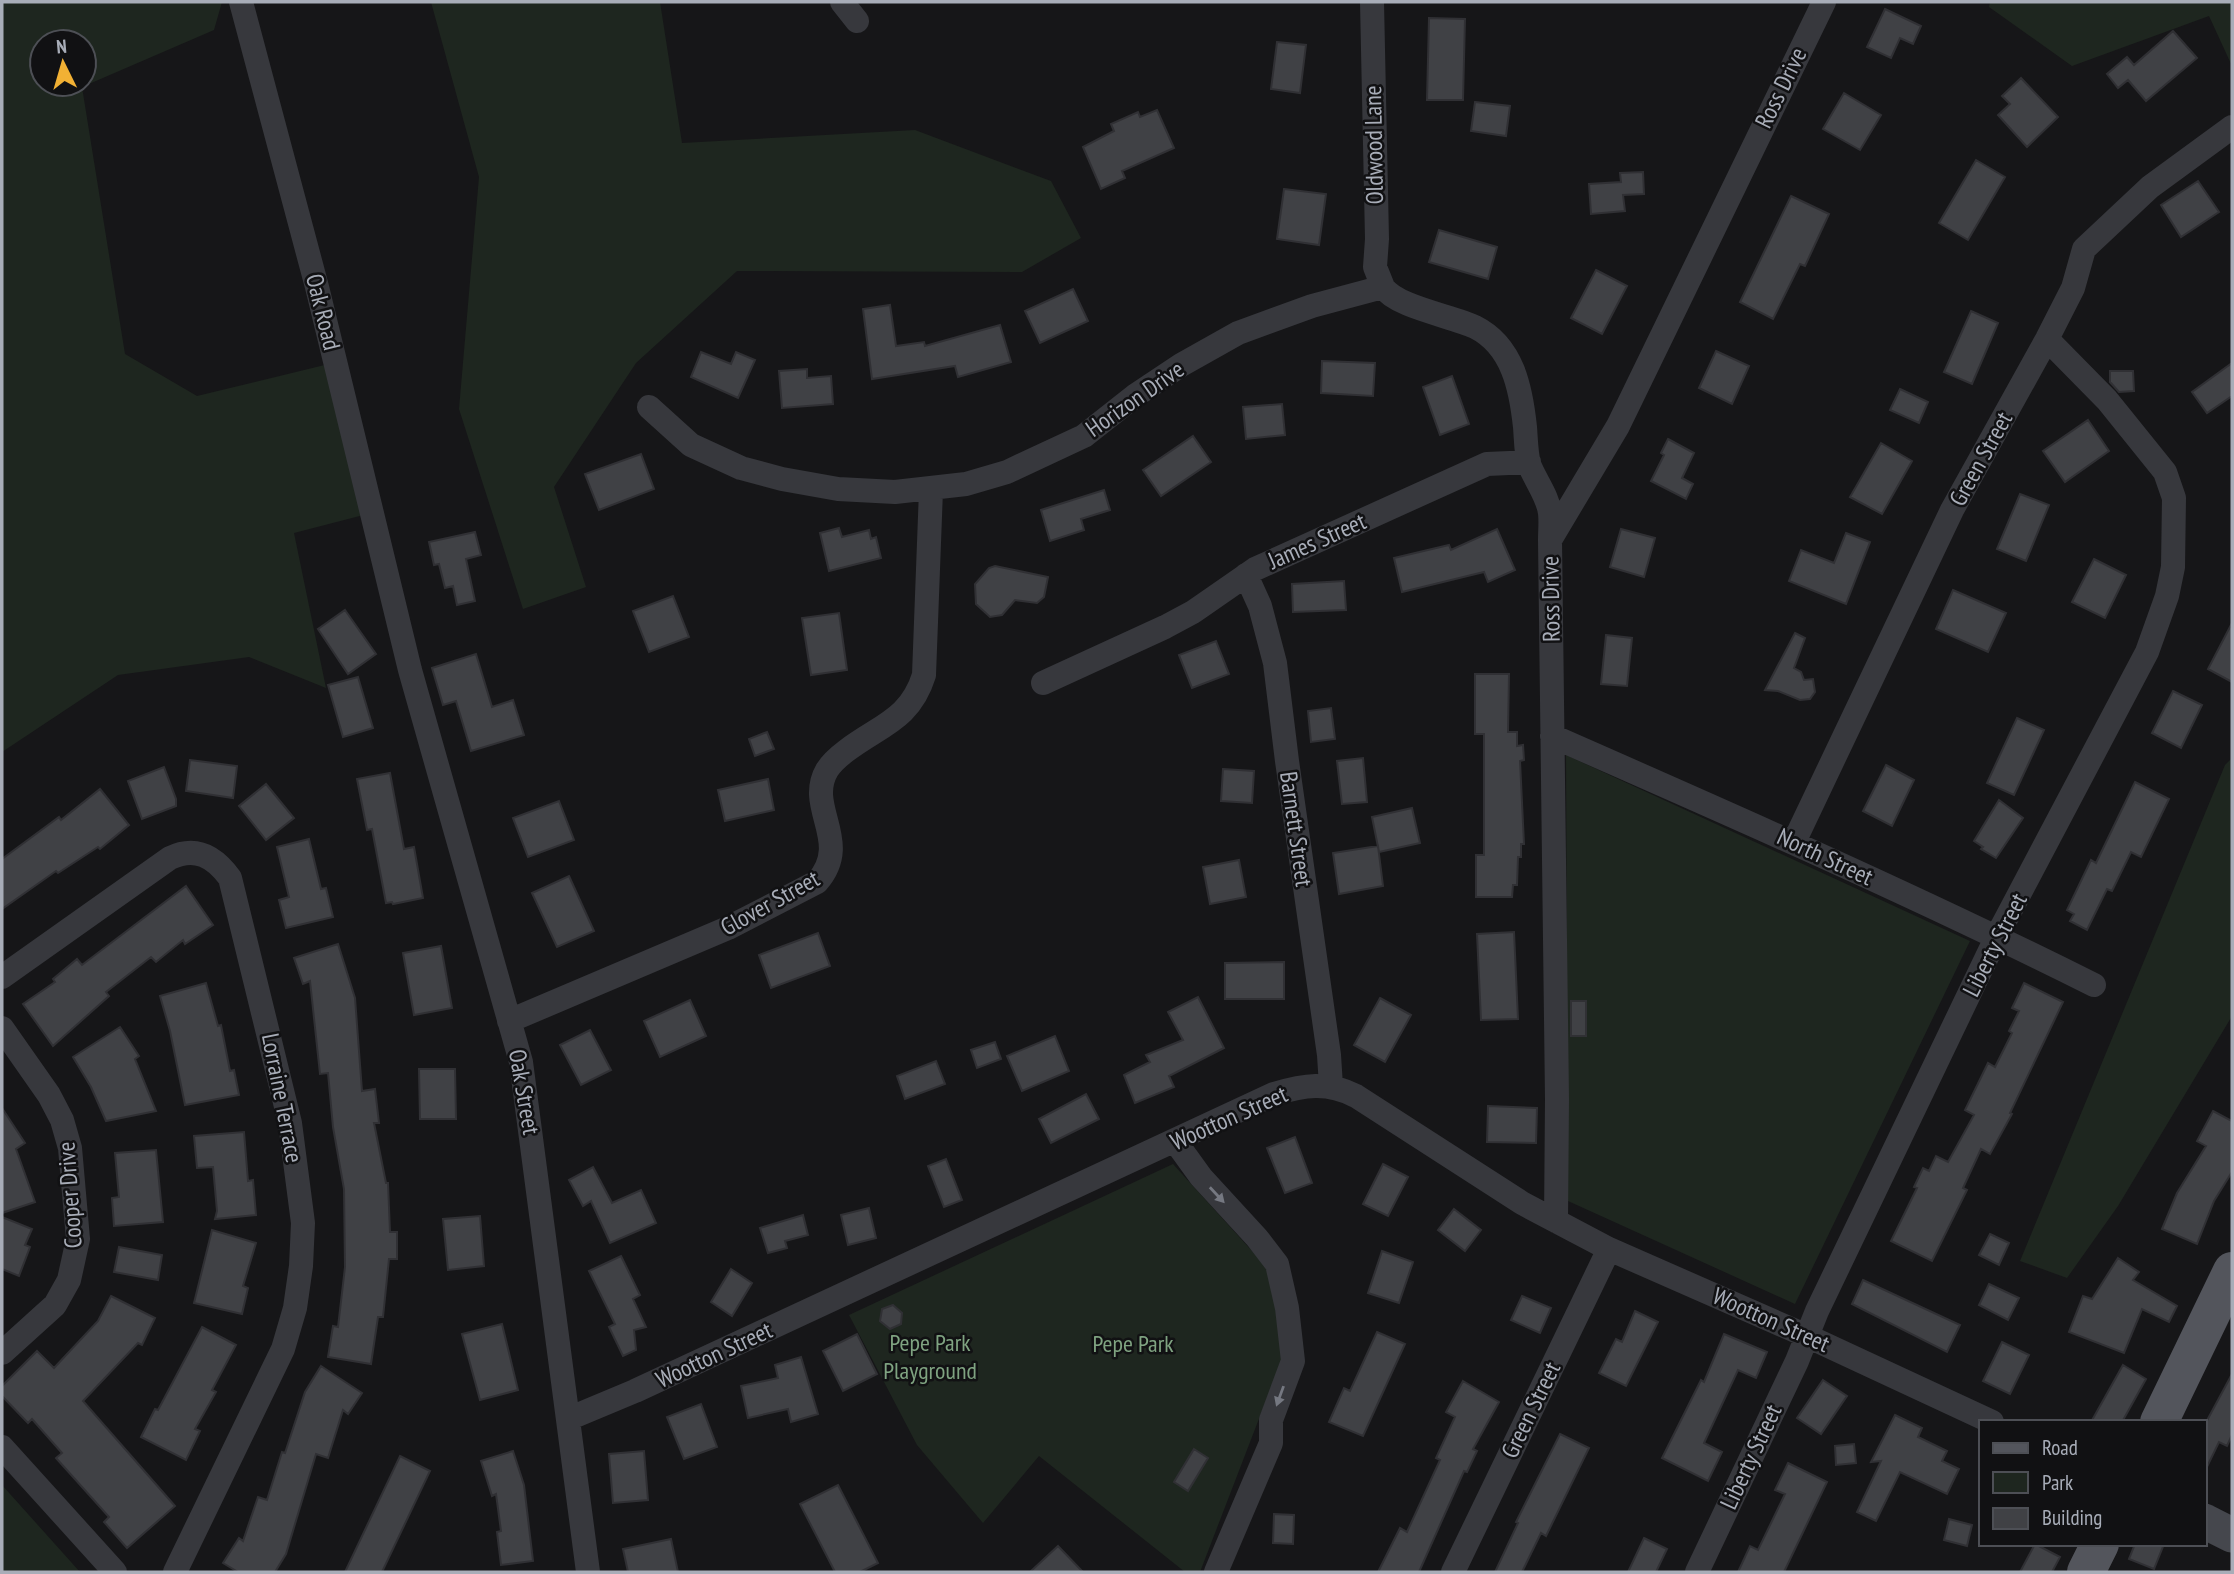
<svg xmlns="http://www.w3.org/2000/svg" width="2234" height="1574" font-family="'PT Sans Narrow',sans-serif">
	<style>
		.green { fill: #1e261f; fill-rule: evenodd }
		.building { fill: #404145; stroke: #303034; stroke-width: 2 }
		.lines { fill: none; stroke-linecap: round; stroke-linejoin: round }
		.street { stroke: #37383d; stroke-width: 24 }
		.secondary { stroke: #45474d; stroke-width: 35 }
		.primary { stroke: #53555c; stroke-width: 38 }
		.oneway { fill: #757881 }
		.labels { text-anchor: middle; stroke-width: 5; stroke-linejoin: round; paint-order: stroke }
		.street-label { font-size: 24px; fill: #a8adb8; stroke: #111113 }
		.park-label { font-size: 24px; fill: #7fa381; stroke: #111113 }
	</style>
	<rect width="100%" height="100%" fill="#161618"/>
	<!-- green -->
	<path class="green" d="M2,2H222L214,30L82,87L125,354L197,396L341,361L379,511L294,533L326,688L249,657L118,675L2,752ZM42,42H84V84H42Z
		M431,2H660L682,143L915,130L1051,181L1081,238L1022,272L737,271L636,363L554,487L586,587L523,609L459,409L479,177Z
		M1990,2H2232V66L2209,16L2072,66L1989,7Z
		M1566,755L1970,941L1795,1304L1568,1201Z
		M2232,758V1016L2118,1206L2067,1278L2020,1261L2225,765Z
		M1173,1164L1272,1273L1282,1359L1200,1572H1185L1039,1456L983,1523L917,1445L849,1315Z
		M2,1485L80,1572H2Z"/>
	<!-- building -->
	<path class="building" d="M1885,9L1921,26L1913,44L1900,38L1891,58L1867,47Z
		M1429,18L1465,19L1463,100H1427Z
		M2173,31L2197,58L2146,101L2128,80L2118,88L2107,74L2127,57L2134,65Z
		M1277,42L1306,45L1300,93L1271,89Z
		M2021,78L2058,117L2027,147L1998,115L2010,104L2002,96Z
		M1844,93L1881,115L1860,150L1823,129Z
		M1475,102L1510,106L1506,136L1471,131Z
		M1157,110L1174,148L1122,171L1125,178L1101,189L1083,147L1114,131L1111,124L1138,112L1140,117Z
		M1976,160L2005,177L1968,240L1939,223Z
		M1643,172L1644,194L1623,195L1625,211L1591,214L1589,184L1621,182L1620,173Z
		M2198,181L2219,212L2181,237L2161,205Z
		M1284,189L1326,194L1319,245L1277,239Z
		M1791,196L1829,214L1805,266L1800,264L1773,319L1740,302Z
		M1439,230L1497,247L1488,279L1429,262Z
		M1596,270L1627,286L1602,334L1571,318Z
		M1073,289L1088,321L1040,343L1025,311Z
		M890,305L896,346L924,342L925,346L1000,325L1011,362L958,377L955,366L872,379L863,309Z
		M1971,311L1998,323L1972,384L1944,372Z
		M1716,351L1749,366L1732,404L1699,388Z
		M701,352L731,364L736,352L755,360L738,398L691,377Z
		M1322,361L1375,363L1373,396L1321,393Z
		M2232,363V396L2207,413L2192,392Z
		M807,369V378L831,376L833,404L782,408L779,371Z
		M2110,371H2133L2134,391L2119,392L2110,382Z
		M1452,376L1469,424L1440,435L1423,387Z
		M1900,389L1928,402L1919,423L1890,410Z
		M1282,404L1285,435L1246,439L1243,407Z
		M2088,420L2109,451L2065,482L2043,451Z
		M1193,436L1211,462L1161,496L1143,470Z
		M1668,439L1694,453L1682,478L1693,484L1686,499L1651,481L1664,455L1661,453Z
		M1881,443L1912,461L1882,514L1850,497Z
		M641,454L654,489L599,510L585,474Z
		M1104,490L1110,510L1081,519L1084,530L1050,541L1041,510Z
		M2020,494L2049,505L2026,561L1997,549Z
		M839,528L842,537L869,530L871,539L876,537L881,558L829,571L820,533Z
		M1497,529L1515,570L1488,582L1484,572L1402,592L1394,558L1449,545L1451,550Z
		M1621,529L1655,538L1644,577L1610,567Z
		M475,532L481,555L466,559L475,601L457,605L453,586L445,588L439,564L434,565L429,542Z
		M1846,533L1870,542L1846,604L1789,581L1801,550L1834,563Z
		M2094,559L2126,575L2105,618L2072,602Z
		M995,566L1048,577L1044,597L1037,603L1015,600L1002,615L990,617L976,604L975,584L989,568Z
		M1344,581L1346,610L1293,612L1292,584Z
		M1953,590L2006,613L1988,652L1936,629Z
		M673,596L689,637L649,652L633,611Z
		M345,610L376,654L348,674L318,629Z
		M839,613L847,670L811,675L802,618Z
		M2232,623V682L2208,669Z
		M1795,633L1805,638L1794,668L1801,672L1804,680L1813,679L1815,692L1810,699L1800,700L1778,691L1765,690Z
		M1606,635L1632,638L1627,686L1601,684Z
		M1216,641L1229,674L1192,688L1179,655Z
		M476,654L492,707L513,700L524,735L471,751L456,701L443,705L432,668Z
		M1475,674H1509L1508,732H1517V746L1523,745L1524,760L1520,761L1524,844H1521V857H1518L1517,885H1513L1512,897H1476V855H1484V734H1475Z
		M358,677L373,728L343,737L328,685Z
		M2173,691L2202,705L2181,748L2152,733Z
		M1331,708L1335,739L1311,742L1308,711Z
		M2017,718L2044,730L2014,795L1987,783Z
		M767,732L774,749L755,756L749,739Z
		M1363,758L1367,802L1342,804L1337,761Z
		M190,760L237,766L233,798L186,791Z
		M1886,765L1914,780L1892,826L1863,811Z
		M164,767L176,799V806L142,819L128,781Z
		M1223,769L1254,771L1252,803L1221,801Z
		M390,773L404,849L414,847L423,898L393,904L392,902L386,903L372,829L367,830L357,779Z
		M768,779L774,810L725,821L718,790Z
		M2135,782L2169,799L2141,857L2131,852L2112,891L2107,889L2087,930L2070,921L2074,914L2067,910L2091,860L2096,863Z
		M266,784L294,818L266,840L239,806Z
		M100,789L129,825L100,849L98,847L58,873L56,871L2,909V859L59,817L61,820Z
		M1999,800L2023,818L1996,858L1981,849L1983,847L1974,841Z
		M559,801L574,840L528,857L513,818Z
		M1412,808L1420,843L1379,852L1372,817Z
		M309,839L321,889L326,888L333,917L286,928L279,900L289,897L277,847Z
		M1378,846L1383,886L1339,894L1333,853Z
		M1239,860L1246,897L1210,904L1203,867Z
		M569,876L594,931L557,947L532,893Z
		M186,886L213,925L185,944L183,940L156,962L151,957L106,992L109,996L53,1046L23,1004L55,982L53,979L77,959L82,965Z
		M1514,932L1518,1019L1481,1020L1477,934Z
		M818,933L830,966L771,988L759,955Z
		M338,944L355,998L362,1091L375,1089L379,1123H374L386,1183H388L390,1232H397V1259H389L383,1317H378L371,1364L328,1357L333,1326L338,1327L345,1267L344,1189L333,1127L328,1073L320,1074L310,981L303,984L294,958Z
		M441,946L452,1008L414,1015L403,953Z
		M1284,962V999H1225V963Z
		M206,983L218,1026L221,1025L230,1071L234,1070L239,1095L185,1105L170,1031L160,996Z
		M2024,983L2063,1002L2010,1113L2012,1114L1990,1154L1981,1149L1963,1188L1967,1190L1932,1261L1891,1241L1917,1188L1914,1187L1923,1168L1929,1171L1936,1156L1948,1162L1974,1115L1965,1110L1988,1063L1995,1067L2012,1033L2009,1031L2019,1011L2012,1008Z
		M1198,997L1224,1048L1169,1076L1174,1087L1135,1103L1124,1075L1150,1062L1146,1055L1183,1040L1168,1012Z
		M1380,998L1411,1015L1385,1062L1354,1045Z
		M690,1000L706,1036L660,1057L644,1021Z
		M1571,1001H1586V1036H1571Z
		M120,1027L139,1056L135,1059L156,1111L106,1121L91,1087L73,1057Z
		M590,1030L611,1070L581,1085L560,1045Z
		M1055,1036L1069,1071L1022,1091L1007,1056Z
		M995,1042L1001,1059L977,1068L971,1050Z
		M936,1061L945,1084L905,1099L897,1076Z
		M419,1069H455L456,1119H420Z
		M1086,1094L1099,1119L1051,1143L1039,1119Z
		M1488,1106L1537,1108L1536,1143L1487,1142Z
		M2,1108L25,1143L16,1149L35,1202L2,1213Z
		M2213,1111L2232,1121V1172L2214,1201L2197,1244L2162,1229L2177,1193L2206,1146L2197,1141Z
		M244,1132L248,1181L253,1180L256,1215L215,1219L217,1211L213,1167L197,1168L194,1136Z
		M1295,1137L1312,1183L1285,1193L1267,1148Z
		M156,1150L163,1222L114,1226L112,1198L119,1197L115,1153Z
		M946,1159L962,1200L944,1207L928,1166Z
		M1383,1164L1408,1177L1388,1216L1363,1204Z
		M593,1167L612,1203L641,1190L656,1223L610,1243L591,1201L583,1206L569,1180Z
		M869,1208L876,1238L848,1245L841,1215Z
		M1454,1209L1481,1230L1465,1251L1438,1230Z
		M803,1215L808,1235L785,1241L787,1248L768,1253L760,1228Z
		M480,1216L484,1266L448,1270L443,1219Z
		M2,1217L32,1229L25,1245L30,1247L19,1276L2,1269Z
		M212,1230L256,1243L243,1286L248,1288L242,1314L194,1303Z
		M1990,1234L2009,1243L1999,1265L1979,1255Z
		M119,1247L162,1255L158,1280L114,1272Z
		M1382,1251L1413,1262L1399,1303L1368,1293Z
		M621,1256L640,1295L633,1299L646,1327L634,1330L636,1350L623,1356L609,1327L615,1324L589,1271Z
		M2118,1258L2139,1272L2133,1280L2177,1306L2169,1322L2142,1309L2124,1353L2069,1332L2083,1296L2092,1299Z
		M731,1269L752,1283L732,1316L711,1302Z
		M1863,1280L1960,1325L1947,1352L1852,1304Z
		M1989,1284L2019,1298L2008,1320L1979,1305Z
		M111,1296L155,1318L142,1345L138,1343L83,1401L175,1506L127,1548L104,1522L109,1517L56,1458L62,1453L32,1419L28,1423L2,1396V1386L37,1351L54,1368L98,1321Z
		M1522,1296L1551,1308L1540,1333L1511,1320Z
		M893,1305L902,1313L901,1324L890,1329L880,1321L882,1309Z
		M1635,1311L1658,1322L1626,1386L1599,1373L1616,1339L1622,1342Z
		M502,1324L518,1390L480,1400L462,1334Z
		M202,1327L236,1345L212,1390L216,1392L195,1429L200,1431L186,1460L141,1437L155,1409L158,1410Z
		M1377,1332L1405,1344L1363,1436L1329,1422L1344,1388L1350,1391Z
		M857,1334L877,1374L843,1391L823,1351Z
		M1724,1334L1767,1352L1756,1378L1738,1370L1704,1443L1722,1452L1708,1481L1662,1458L1701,1380L1704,1382Z
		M2002,1342L2029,1355L2010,1394L1983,1381Z
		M801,1357L818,1414L791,1422L788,1409L748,1418L741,1386L778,1378L775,1365Z
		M2123,1365L2146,1379L2122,1422H2091Z
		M321,1366L362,1393L348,1414L343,1410L328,1458L316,1454L286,1554L275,1572H238L223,1563L239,1538L243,1541L258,1497L267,1500L282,1452L285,1453L305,1392Z
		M2232,1374V1435L2227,1446L2219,1442L2204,1473V1426Z
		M1823,1380L1847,1396L1821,1434L1797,1418Z
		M1463,1381L1499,1402L1473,1449L1477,1451L1467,1472L1464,1471L1419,1572H1378L1400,1528L1407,1532L1440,1460L1436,1458L1455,1417L1446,1412Z
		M701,1404L717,1447L684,1459L667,1417Z
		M1895,1415L1922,1428L1918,1437L1947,1451L1942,1461L1959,1469L1947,1494L1900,1472L1876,1521L1857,1512L1881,1461L1871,1462Z
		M1560,1434L1589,1448L1546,1536L1541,1533L1522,1572H1495L1518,1523L1516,1522Z
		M1854,1444L1856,1463L1836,1465L1835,1446Z
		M1194,1449L1208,1458L1188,1491L1174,1482Z
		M513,1451L524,1485L533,1561L501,1565L497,1532L501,1531L496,1494L492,1496L481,1461Z
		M644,1451L648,1500L613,1503L609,1454Z
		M400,1456L430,1471L382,1572H345Z
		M1788,1463L1827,1482L1784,1572H1738L1750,1546L1758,1550L1785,1494L1775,1490Z
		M838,1485L878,1563L860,1572H835L800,1504Z
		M1274,1514L1294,1515L1293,1544L1273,1543Z
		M1949,1519L1972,1525L1967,1546L1944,1540Z
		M1644,1538L1667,1549L1656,1572H1628Z
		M671,1539L678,1572H628L623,1549Z
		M2035,1544L2060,1557L2052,1572H2020Z
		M2135,1544H2164L2154,1569L2129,1559Z
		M1058,1546L1083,1572H1030Z"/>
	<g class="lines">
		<!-- street -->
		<path class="street" d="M241,2L317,287L410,670L521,1062L588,1572
			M842,2L857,21
			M1372,2L1377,239L1375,267L1383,287
			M649,407L691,445L741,468L782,479L838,489L895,492L966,484L1007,472L1084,436L1136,395L1181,365L1238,333L1312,306L1383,287C1396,307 1452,316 1475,327C1513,346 1521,389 1525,427C1526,439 1526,453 1529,464C1535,480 1548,496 1550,513C1551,522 1550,531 1550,540
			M1246,575L1260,606L1275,663L1287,761L1329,1055L1331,1086
			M1043,683L1165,627L1193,612L1255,569L1487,464L1529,462
			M1552,736C1734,816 1916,896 2094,985
			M1794,842L1952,510L2047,339L2073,288L2084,249L2150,187L2232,127
			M2,977L170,858C195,846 214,856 230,878L290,1123L303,1223L301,1266L295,1308L283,1349L175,1572
			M509,1021L728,928L817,882C853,841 805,808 827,770C832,762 838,757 846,751C880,725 910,720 924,675L931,490
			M2,1028L49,1095L62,1120L70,1148L78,1239L69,1280L55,1305L2,1353
			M1175,1141L1201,1177L1257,1238L1277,1264L1287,1308L1293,1361L1271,1420V1443L1216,1572
			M1556,1221L1557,1099L1550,540L1618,426L1824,2
			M568,1419L635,1391L1274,1094C1304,1085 1327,1081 1356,1096L1522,1203L1609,1249L1807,1336L1992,1422
			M2,1447L115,1572
			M1453,1572L1609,1249
			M1697,1572L1797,1361L1817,1311L1997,936L2147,652L2167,596L2173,567L2174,498L2165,472L2107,400L2047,339"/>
		<!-- secondary -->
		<path class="secondary" d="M2204,1521L2232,1535"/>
		<!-- primary -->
		<path class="primary" d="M2159,1422L2232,1271
			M2086,1572L2100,1544"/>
	</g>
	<!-- one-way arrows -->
	<defs><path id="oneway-solid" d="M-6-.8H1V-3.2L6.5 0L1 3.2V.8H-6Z" transform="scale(1.75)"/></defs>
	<g class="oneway">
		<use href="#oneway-solid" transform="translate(1217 1195) rotate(47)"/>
		<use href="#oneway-solid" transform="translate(1280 1396) rotate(110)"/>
	</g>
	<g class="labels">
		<!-- street labels -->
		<g class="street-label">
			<text transform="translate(1781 88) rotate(-64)" y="8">Ross Drive</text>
			<text transform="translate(1374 145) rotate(-91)" y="8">Oldwood Lane</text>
			<text transform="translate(323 312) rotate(76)" y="8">Oak Road</text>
			<text transform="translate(1135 399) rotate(-35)" y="8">Horizon Drive</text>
			<text transform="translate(1981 459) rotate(-61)" y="8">Green Street</text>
			<text transform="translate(1317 541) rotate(-24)" y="8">James Street</text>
			<text transform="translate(1551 599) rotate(-91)" y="8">Ross Drive</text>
			<text transform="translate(1296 829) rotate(82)" y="8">Barnett Street</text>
			<text transform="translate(1825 857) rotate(25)" y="8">North Street</text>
			<text transform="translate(770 903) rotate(-29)" y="8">Glover Street</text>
			<text transform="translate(1995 945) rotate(-63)" y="8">Liberty Street</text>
			<text transform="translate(524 1092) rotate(80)" y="8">Oak Street</text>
			<text transform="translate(282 1098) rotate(79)" y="8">Lorraine Terrace</text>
			<text transform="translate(1229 1118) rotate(-24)" y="8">Wootton Street</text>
			<text transform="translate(70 1195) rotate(-94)" y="8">Cooper Drive</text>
			<text transform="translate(1771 1320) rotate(24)" y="8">Wootton Street</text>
			<text transform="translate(714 1355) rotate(-25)" y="8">Wootton Street</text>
			<text transform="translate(1531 1410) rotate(-64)" y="8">Green Street</text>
			<text transform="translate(1751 1457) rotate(-65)" y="8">Liberty Street</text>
		</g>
		<!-- park labels -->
		<g class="park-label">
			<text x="930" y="1351">Pepe Park<tspan x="930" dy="28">Playground</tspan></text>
			<text x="1133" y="1352">Pepe Park</text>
		</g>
	</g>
	<!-- border -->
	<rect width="2234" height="1574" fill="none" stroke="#a8adb8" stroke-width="7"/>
	<!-- legend -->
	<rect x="1979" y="1420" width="228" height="126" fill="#111113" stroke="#4d4f55" stroke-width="2"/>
	<rect x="1993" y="1443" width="35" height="10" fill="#53555c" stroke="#4d4f55" stroke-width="2"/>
	<text x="2042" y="1455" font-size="21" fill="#a8adb8">Road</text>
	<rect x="1993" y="1472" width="35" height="21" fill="#1e261f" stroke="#4d4f55" stroke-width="2"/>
	<text x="2042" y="1490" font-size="21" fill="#a8adb8">Park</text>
	<rect x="1993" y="1508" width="35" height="21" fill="#404145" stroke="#4d4f55" stroke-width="2"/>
	<text x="2042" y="1525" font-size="21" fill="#a8adb8">Building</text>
	<!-- north arrow -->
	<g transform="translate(63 63) rotate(355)"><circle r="33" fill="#111113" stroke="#4d4f55" stroke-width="2"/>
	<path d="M0-5L12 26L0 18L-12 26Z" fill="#f2b134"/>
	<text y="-10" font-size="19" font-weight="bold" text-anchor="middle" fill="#a8adb8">N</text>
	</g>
</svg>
